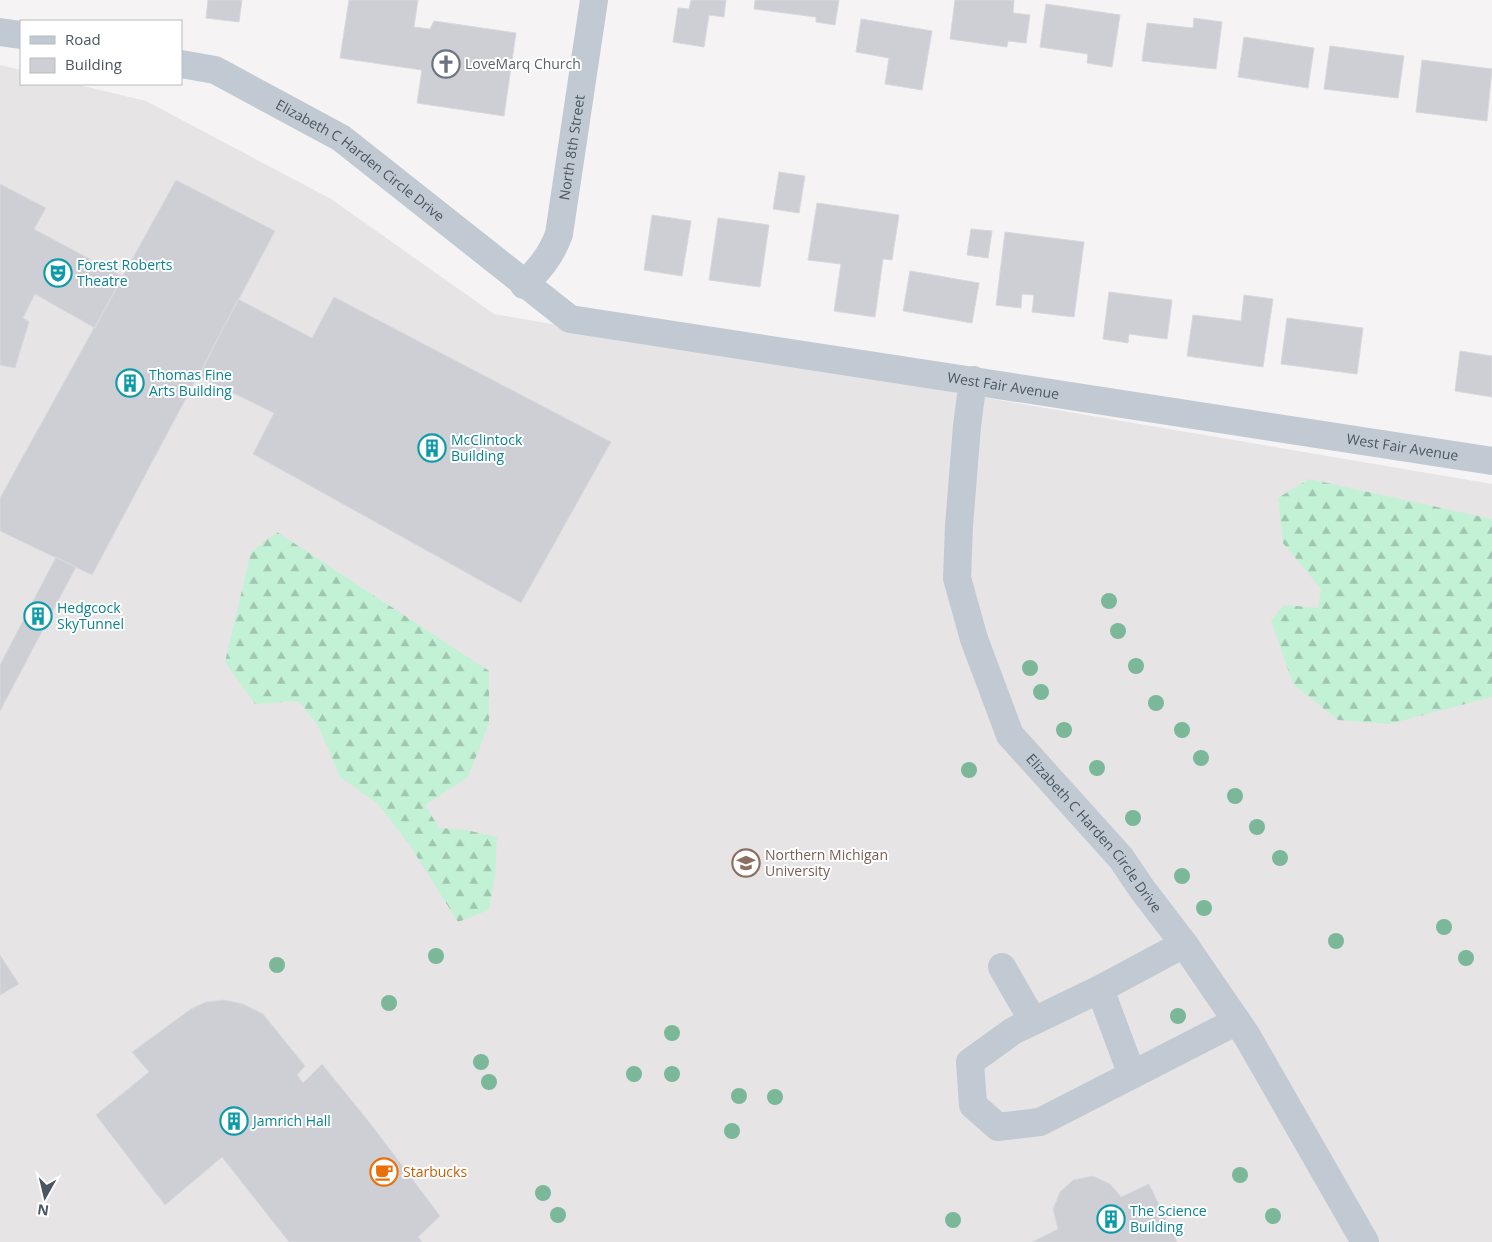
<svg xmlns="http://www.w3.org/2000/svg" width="1492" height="1242" font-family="'Open Sans',sans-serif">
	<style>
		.education { fill: #e6e4e5 }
		.forest { fill: url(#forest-firs) }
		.building { fill: #cdcfd5; stroke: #d7d9de }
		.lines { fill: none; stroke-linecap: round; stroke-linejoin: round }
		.minor { stroke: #c1cad2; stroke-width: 28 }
		.tree { fill: #7bb799 }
		.labels { text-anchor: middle; stroke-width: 4; stroke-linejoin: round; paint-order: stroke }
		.worship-label { font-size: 14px; fill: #5b616d; stroke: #fff; text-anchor: start }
		.street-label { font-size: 14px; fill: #4a5661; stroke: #fff }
		.culture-label { font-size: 14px; fill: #0d838f; stroke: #fff; text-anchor: start }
		.education-label { font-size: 14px; fill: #785e54; stroke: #fff; text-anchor: start }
		.food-label { font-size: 14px; fill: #c56008; stroke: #fff; text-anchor: start }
	</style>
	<defs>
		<pattern id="forest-firs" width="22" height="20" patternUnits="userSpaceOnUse" patternTransform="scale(1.25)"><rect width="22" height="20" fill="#c3f1d5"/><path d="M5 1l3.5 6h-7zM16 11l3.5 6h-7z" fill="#a0c6b0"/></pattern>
	</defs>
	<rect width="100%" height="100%" fill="#f5f3f3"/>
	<!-- education -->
	<path class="education" d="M0,65L21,70V84H75L146,101L331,199L494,314L1492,484V1242H0Z"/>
	<!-- forest -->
	<path class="forest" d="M1309,479L1492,519V697L1389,724L1338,720L1293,684L1271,620L1284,605L1318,608L1321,589L1283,543L1278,498Z
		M277,532L489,671V723L468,777L425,805L439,828L466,830L497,837L495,875L489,910L458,922L409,844L378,804L340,777L318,725L298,701L255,704L225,662L251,552Z"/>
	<!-- building -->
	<path class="building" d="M208,0H242L239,22L206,18Z
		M349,0H418L414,27L430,29L434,21L516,33L504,116L417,103L422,70L340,58Z
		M691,0H726L724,17L709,15L704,47L673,42L678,8L689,9Z
		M755,0H839L835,25L816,22V17L754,9Z
		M955,0H1014L1013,13L1030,15L1026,43L1008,41L1007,47L950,39Z
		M1046,4L1120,15L1112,67L1087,63L1088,54L1040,47Z
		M1194,18L1222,22L1216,69L1142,61L1147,23L1193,28Z
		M861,19L932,31L922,90L885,84L889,58L856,52Z
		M1244,37L1314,48L1308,88L1238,77Z
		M1330,46L1404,56L1398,98L1324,89Z
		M1422,60L1492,69L1487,121L1416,112Z
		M779,172L805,176L799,213L773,209Z
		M176,180L275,231L92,575L0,531V498Z
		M0,184L46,208L34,229L123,277L95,328L35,294L23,318L29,322L15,368L0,365Z
		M817,203L899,215L892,260L883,259L875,317L834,311L841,264L808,260Z
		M652,215L691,221L682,276L644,270Z
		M718,218L769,225L760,287L709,280Z
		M971,229L992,231L988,258L967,255Z
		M1005,232L1084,242L1074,317L1032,312L1034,295L1022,294L1021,308L996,305Z
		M910,271L979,283L972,323L903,311Z
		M1109,292L1172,300L1167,339L1129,334L1128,343L1103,339Z
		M1244,295L1273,299L1263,367L1187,356L1193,315L1241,321Z
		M334,297L611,442L521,603L253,454L274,413L199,376L238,299L312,338Z
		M1287,318L1363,328L1357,374L1281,364Z
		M1460,351L1492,356V397L1455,391Z
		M56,557L76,567L0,711V665Z
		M0,955L19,984L0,995Z
		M224,1000L243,1004L263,1014L305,1066L297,1075L303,1083L322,1064L373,1127L440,1216L418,1237L422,1242H289L222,1157L165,1205L96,1115L149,1072L132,1052L191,1009L206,1002Z
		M1093,1176L1110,1184L1121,1197L1149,1184L1177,1242H1032L1058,1229L1053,1209L1060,1192L1073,1180Z"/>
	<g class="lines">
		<!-- minor -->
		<g class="minor">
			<path d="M0,32L21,35"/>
			<path id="s1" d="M181,64L215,70L341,138L570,319L1492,461"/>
			<path id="s2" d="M524,285C540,268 551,256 559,234L594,0"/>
			<path id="s3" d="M973,380L967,426L959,526L957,578L974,639L1010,735L1121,858L1142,889L1184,944L1247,1036L1365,1242"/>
			<path d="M1184,944L1100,989L1013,1031L970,1062L973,1105L998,1127L1040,1122L1237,1021"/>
			<path d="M1002,967L1033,1021"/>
			<path d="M1100,989L1132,1075"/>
		</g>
	</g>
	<!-- trees -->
	<g class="tree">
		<circle cx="1109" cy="601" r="8"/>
		<circle cx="1118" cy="631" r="8"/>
		<circle cx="1136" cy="666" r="8"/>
		<circle cx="1030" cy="668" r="8"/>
		<circle cx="1041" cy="692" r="8"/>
		<circle cx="1156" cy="703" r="8"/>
		<circle cx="1064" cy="730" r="8"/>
		<circle cx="1182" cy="730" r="8"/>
		<circle cx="1201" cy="758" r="8"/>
		<circle cx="1097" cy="768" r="8"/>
		<circle cx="969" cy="770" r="8"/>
		<circle cx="1235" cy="796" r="8"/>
		<circle cx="1133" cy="818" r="8"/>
		<circle cx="1257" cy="827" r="8"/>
		<circle cx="1280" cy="858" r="8"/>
		<circle cx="1182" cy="876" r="8"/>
		<circle cx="1204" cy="908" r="8"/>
		<circle cx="1444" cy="927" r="8"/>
		<circle cx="1336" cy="941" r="8"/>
		<circle cx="436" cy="956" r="8"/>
		<circle cx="1466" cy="958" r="8"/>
		<circle cx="277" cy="965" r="8"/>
		<circle cx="389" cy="1003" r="8"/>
		<circle cx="1178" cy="1016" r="8"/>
		<circle cx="672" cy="1033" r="8"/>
		<circle cx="481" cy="1062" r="8"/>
		<circle cx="634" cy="1074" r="8"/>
		<circle cx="672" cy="1074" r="8"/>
		<circle cx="489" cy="1082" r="8"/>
		<circle cx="739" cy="1096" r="8"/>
		<circle cx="775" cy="1097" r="8"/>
		<circle cx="732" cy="1131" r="8"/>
		<circle cx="1240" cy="1175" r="8"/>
		<circle cx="543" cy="1193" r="8"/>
		<circle cx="558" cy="1215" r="8"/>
		<circle cx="1273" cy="1216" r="8"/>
		<circle cx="953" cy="1220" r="8"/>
	</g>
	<!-- icons -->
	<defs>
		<g id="church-ring" transform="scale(1.4375)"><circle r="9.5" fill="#fff" stroke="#6b7280" stroke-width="1.5"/><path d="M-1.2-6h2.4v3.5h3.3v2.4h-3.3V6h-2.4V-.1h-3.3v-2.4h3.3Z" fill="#6b7280"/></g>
		<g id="theatre-ring" transform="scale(1.4375)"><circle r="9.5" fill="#fff" stroke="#0f9aa8" stroke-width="1.5"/><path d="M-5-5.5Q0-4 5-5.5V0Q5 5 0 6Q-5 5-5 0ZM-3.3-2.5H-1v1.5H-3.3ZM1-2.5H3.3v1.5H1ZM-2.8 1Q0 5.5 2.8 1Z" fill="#0f9aa8"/></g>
		<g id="building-ring" transform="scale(1.4375)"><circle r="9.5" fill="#fff" stroke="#0f9aa8" stroke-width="1.5"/><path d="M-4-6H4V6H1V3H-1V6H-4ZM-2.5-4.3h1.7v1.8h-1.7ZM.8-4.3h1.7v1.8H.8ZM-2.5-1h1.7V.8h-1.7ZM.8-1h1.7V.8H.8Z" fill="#0f9aa8"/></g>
		<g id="university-ring" transform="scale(1.4375)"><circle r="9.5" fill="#fff" stroke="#8d6e63" stroke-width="1.5"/><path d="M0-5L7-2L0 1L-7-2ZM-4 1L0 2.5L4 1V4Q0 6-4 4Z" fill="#8d6e63"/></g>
		<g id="cafe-ring" transform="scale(1.4375)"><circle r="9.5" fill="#fff" stroke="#e8710a" stroke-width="1.5"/><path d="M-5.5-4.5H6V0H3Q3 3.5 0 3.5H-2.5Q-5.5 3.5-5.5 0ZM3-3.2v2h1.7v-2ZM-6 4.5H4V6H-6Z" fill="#e8710a"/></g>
	</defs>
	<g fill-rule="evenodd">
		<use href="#church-ring" x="446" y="64"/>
		<use href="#theatre-ring" x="58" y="273"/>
		<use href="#building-ring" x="130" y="383"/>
		<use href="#building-ring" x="432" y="448"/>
		<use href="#building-ring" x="38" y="616"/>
		<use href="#university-ring" x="746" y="863"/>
		<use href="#building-ring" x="234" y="1121"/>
		<use href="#cafe-ring" x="384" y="1172"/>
		<use href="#building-ring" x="1111" y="1219"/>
	</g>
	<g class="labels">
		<!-- worship labels -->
		<g class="worship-label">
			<text x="465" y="69">LoveMarq Church</text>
		</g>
		<!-- street labels -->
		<g class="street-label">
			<text dy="5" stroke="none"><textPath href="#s2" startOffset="150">North 8th Street</textPath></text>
			<text dy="5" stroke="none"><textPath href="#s1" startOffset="206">Elizabeth C Harden Circle Drive</textPath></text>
			<text dy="5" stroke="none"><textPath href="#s1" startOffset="908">West Fair Avenue</textPath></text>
			<text dy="5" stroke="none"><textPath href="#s1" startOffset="1312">West Fair Avenue</textPath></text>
			<text dy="5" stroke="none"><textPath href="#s3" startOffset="494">Elizabeth C Harden Circle Drive</textPath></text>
		</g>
		<!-- culture labels -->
		<g class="culture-label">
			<text x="77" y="270">Forest Roberts<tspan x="77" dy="16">Theatre</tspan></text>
			<text x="149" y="380">Thomas Fine<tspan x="149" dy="16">Arts Building</tspan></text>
			<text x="451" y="445">McClintock<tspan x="451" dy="16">Building</tspan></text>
			<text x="57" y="613">Hedgcock<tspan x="57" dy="16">SkyTunnel</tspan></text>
			<text x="253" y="1126">Jamrich Hall</text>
			<text x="1130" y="1216">The Science<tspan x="1130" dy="16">Building</tspan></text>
		</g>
		<!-- education labels -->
		<g class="education-label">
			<text x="765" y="860">Northern Michigan<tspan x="765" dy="16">University</tspan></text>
		</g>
		<!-- food labels -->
		<g class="food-label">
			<text x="403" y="1177">Starbucks</text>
		</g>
	</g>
	<!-- legend -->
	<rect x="20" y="20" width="162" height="65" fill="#ffffff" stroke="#b7bbc0"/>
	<rect x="30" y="36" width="25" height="8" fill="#c1cad2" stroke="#b7bbc0"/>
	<text x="65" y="45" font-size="15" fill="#4a5661">Road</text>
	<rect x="30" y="58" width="25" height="15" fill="#cdcfd5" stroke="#b7bbc0"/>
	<text x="65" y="70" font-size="15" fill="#4a5661">Building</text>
	<!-- north arrow -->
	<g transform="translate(45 1197) rotate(188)" stroke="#ffffff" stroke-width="4" paint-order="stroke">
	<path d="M0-4L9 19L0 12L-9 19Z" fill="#4a5661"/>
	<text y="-8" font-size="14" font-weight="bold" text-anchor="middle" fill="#4a5661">N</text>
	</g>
</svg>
